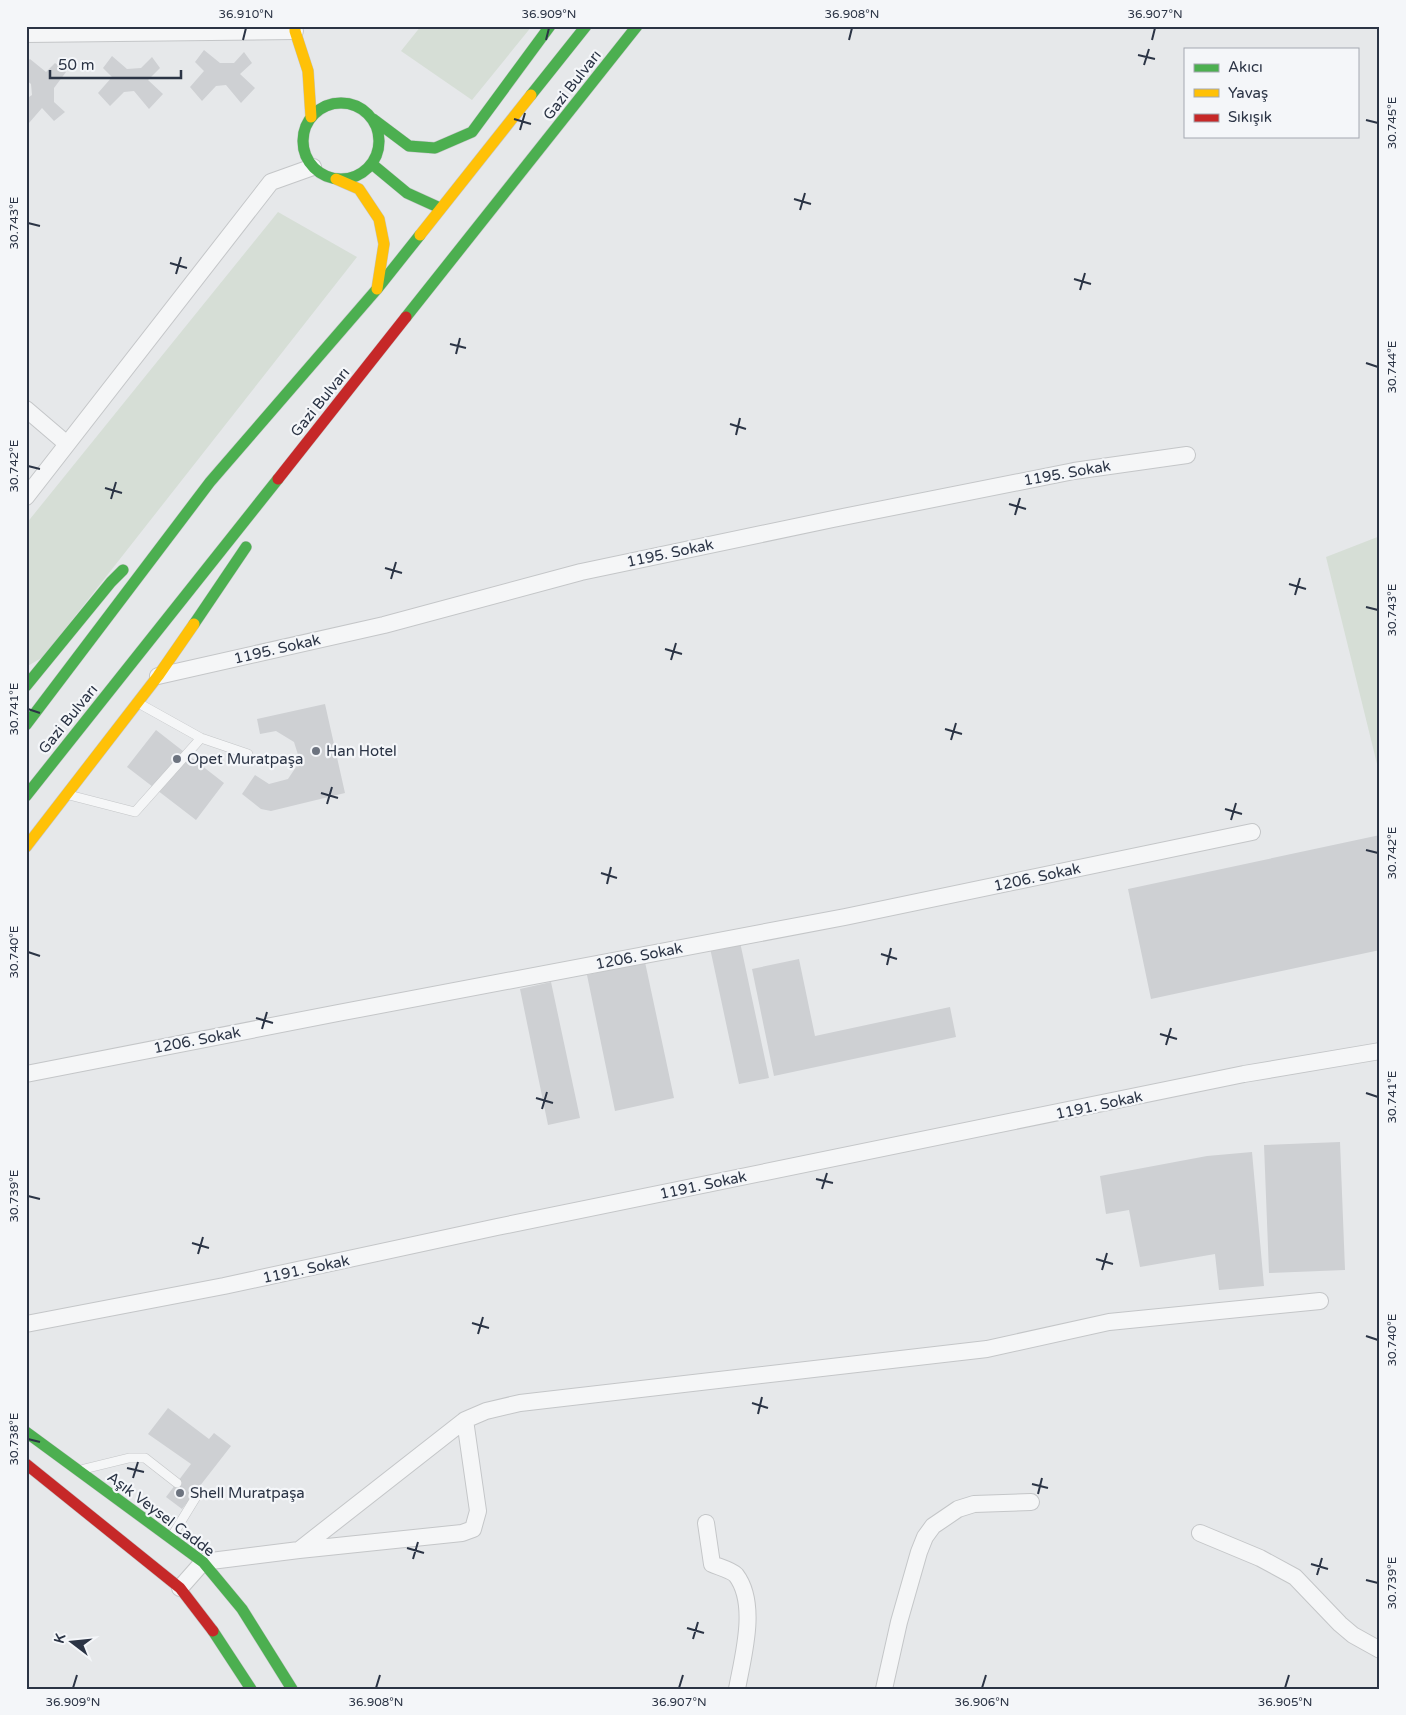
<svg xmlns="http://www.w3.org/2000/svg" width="1406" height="1715" font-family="'Varela Round',sans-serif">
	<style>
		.green { fill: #d6ded6 }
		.building { fill: #ced0d3 }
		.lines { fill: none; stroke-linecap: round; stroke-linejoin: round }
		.lane-casing { stroke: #c4c6c8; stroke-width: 10 }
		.street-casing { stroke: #c4c6c8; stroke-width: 18 }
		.fast-casing { stroke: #c4c6c8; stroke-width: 12 }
		.slow-casing { stroke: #c4c6c8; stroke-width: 12 }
		.jam-casing { stroke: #c4c6c8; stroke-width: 12 }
		.lane { stroke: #f5f6f7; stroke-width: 9 }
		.street { stroke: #f5f6f7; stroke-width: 16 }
		.fast { stroke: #4caf50; stroke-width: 11 }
		.slow { stroke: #ffc107; stroke-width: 11 }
		.jam { stroke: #c62828; stroke-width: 11 }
		.ticks { fill: none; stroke: #2b3445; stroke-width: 2 }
		.poi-dot { fill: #6c737f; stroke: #f4f6f9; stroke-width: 2 }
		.labels { text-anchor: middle; stroke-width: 4.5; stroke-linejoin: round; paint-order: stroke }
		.street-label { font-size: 15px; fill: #2b3445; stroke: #f4f6f9 }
		.poi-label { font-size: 15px; fill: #2b3445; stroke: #f4f6f9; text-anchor: start }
		.neatline { fill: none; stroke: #2b3445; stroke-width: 2 }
		.ticks-label { font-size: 12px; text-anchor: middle; fill: #2b3445 }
	</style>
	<rect width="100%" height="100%" fill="#e6e8ea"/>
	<!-- green -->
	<path class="green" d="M421,26H532L472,100L401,51Z
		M278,212L357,257L43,657L26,667V524Z
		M1380,536V776L1326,557Z"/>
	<!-- building -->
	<path class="building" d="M204,50L220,63H234L244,52L252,63L240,74L255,88L241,103L226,85L216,86L202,101L190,87L204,71L195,62Z
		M112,56L127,69L141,68L152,57L160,68L148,80L163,94L149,109L134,91L124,92L110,106L98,93L112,77L103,68Z
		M30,59L46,72L55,63L66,72L54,88V102L65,112L54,121L42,108L29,123L26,121V99L32,95L31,84L26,80V62Z
		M325,704L345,793L271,811L261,809L242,794L255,775L269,784L288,779L300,761L294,742L276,731L260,734L257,719Z
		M156,730L224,783L196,820L127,767Z
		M1380,835V950L1151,999L1128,889Z
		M740,942L769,1078L739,1084L710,948Z
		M799,959L815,1036L950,1007L956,1037L774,1076L752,969Z
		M645,962L674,1098L615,1111L587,975Z
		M551,982L580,1118L548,1125L520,989Z
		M1340,1142L1345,1270L1269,1273L1264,1145Z
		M1252,1152L1264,1286L1219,1290L1215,1254L1140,1267L1129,1210L1106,1214L1100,1176L1207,1156Z
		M168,1408L209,1439L214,1433L231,1446L182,1509L166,1497L191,1464L148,1434Z"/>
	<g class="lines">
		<!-- lane casing -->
		<g class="lane-casing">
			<path id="lane" d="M140,704L201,738L248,754
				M69,795L135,812L201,738
				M84,1469L129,1458H145L177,1483
				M172,1536L196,1497L193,1495"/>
		</g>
		<!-- street casing -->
		<g class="street-casing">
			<path id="street" d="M26,34L295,31
				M26,409L67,444
				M26,497L271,182L313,167
				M158,676L384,625L581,572L833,519L1074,471L1187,455
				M26,1074L338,1013L845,917L1252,832
				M26,1324L224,1286L497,1227L1244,1074L1380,1051
				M706,1523L712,1564C719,1567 731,1570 736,1575C758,1604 743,1656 737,1689
				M1200,1533L1260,1558L1295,1577L1340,1624L1353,1635L1380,1650
				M299,1550L465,1420
				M180,1588L203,1562L299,1550L462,1533L473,1529L478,1511L465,1420L486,1411L520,1403L987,1349L1109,1322L1320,1301
				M884,1689L899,1622L919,1552L925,1537L933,1526L958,1509L974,1504L1031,1502"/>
		</g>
		<!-- fast casing -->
		<g class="fast-casing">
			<path id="fast" d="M531,95L586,26
				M303 141a38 38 0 1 1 76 0a38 38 0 1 1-76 0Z
				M373,119L409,146L435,148L472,132L550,26
				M372,164L407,193L440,208
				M406,317L637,26
				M194,624L246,547
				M26,686L111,582L123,570
				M26,725L210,482L377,289L420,235
				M26,796L278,479
				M26,1432L203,1562L242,1609L292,1689
				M213,1631L251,1689"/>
		</g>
		<!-- slow casing -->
		<g class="slow-casing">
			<path id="slow" d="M295,26V31L308,71L311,117
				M336,179L359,189L379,219L384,244L377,289
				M420,235L531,95
				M26,847L158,676L194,624"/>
		</g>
		<!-- jam casing -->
		<g class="jam-casing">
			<path id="jam" d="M278,479L406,317
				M26,1464L180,1588L213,1631"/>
		</g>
		<!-- lane -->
		<use href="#lane" class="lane"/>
		<!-- street -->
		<use href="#street" class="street"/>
		<!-- fast -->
		<use href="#fast" class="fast"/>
		<!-- slow -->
		<use href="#slow" class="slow"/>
		<!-- jam -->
		<use href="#jam" class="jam"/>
	</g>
	<!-- ticks -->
	<path class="ticks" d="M243,40L246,28M546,40L549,28M849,40L852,28M1152,40L1155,28M1138,55L1155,59M1144,65L1149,49M514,119L531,124M1366,120L1378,123M520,130L525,113M794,199L811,204M800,210L805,193M28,223L40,226M170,263L187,268M176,274L181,257M1074,279L1091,284M1080,290L1085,273M450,344L466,348M456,354L460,338M1366,363L1378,367M730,424L746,429M736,435L740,418M28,466L40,469M105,488L122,493M111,499L116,482M1009,504L1026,509M1015,515L1020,498M385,568L402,573M391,579L396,562M1289,584L1306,589M1295,595L1300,578M1366,607L1378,610M665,649L682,654M671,660L676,643M28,709L40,713M945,729L962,734M951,740L956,723M321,793L338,798M327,804L332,787M1225,809L1242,814M1231,820L1236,803M1366,850L1378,853M601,873L617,878M607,884L611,867M28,952L40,956M881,954L897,959M887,965L891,948M256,1018L273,1023M262,1029L267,1012M1160,1034L1177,1039M1166,1045L1171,1028M1366,1093L1378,1097M536,1098L553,1103M542,1109L547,1092M816,1179L833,1183M822,1189L827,1173M28,1196L40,1199M192,1243L209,1248M198,1254L203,1237M1096,1259L1113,1264M1102,1270L1107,1253M472,1323L489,1328M478,1334L483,1317M1366,1336L1378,1340M752,1403L768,1408M758,1414L762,1397M28,1439L40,1442M127,1468L144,1472M133,1478L138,1462M1032,1484L1048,1488M1038,1494L1042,1478M407,1548L424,1553M413,1559L418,1542M1311,1564L1328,1569M1317,1575L1322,1558M1366,1580L1378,1583M687,1628L704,1633M693,1639L698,1622M73,1688L77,1675M376,1688L380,1675M679,1688L683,1675M982,1688L986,1675M1285,1688L1289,1675"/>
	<!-- markers -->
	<g class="poi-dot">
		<circle cx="316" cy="751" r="5"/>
		<circle cx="177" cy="759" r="5"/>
		<circle cx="180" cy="1493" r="5"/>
	</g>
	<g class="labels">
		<!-- street labels -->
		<g class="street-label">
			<text transform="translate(572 85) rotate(-52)" y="5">Gazi Bulvarı</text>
			<text transform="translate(320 402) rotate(-51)" y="5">Gazi Bulvarı</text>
			<text transform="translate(1067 473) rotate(-10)" y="5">1195. Sokak</text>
			<text transform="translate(670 553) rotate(-12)" y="5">1195. Sokak</text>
			<text transform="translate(277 649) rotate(-13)" y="5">1195. Sokak</text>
			<text transform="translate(68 719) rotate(-51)" y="5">Gazi Bulvarı</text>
			<text transform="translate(1037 877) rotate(-12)" y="5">1206. Sokak</text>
			<text transform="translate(639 956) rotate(-11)" y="5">1206. Sokak</text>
			<text transform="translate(197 1040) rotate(-11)" y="5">1206. Sokak</text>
			<text transform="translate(1099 1105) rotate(-12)" y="5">1191. Sokak</text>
			<text transform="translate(703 1185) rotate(-12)" y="5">1191. Sokak</text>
			<text transform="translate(306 1269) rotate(-12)" y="5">1191. Sokak</text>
			<text transform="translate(161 1514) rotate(37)" y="5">Aşık Veysel Cadde</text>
		</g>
		<!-- poi labels -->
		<g class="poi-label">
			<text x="326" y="756">Han Hotel</text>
			<text x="187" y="764">Opet Muratpaşa</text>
			<text x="190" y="1498">Shell Muratpaşa</text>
		</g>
	</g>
	<!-- border -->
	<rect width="1406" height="1715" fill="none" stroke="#f4f6f9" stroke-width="55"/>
	<!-- legend -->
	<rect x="1184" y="48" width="175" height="90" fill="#f4f6f9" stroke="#a4a8b1"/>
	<rect x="1194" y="64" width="25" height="8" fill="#4caf50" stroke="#a4a8b1"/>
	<text x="1228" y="72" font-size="15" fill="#2b3445">Akıcı</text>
	<rect x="1194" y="89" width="25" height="8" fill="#ffc107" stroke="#a4a8b1"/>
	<text x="1228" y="98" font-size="15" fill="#2b3445">Yavaş</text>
	<rect x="1194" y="114" width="25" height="8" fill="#c62828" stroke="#a4a8b1"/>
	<text x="1228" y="122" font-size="15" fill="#2b3445">Sıkışık</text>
	<!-- north arrow -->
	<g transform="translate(72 1642) rotate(286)" stroke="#f4f6f9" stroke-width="4" paint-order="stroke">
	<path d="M0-4L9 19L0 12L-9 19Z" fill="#2b3445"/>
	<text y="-8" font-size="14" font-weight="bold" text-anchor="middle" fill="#2b3445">K</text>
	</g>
	<!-- scale -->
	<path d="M50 70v8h131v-8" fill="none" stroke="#2b3445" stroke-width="2.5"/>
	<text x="58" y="70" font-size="15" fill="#2b3445" stroke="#f4f6f9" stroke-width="4" paint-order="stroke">50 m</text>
	<rect x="28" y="28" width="1350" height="1660" class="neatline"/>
	<g class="ticks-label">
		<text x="246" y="18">36.910°N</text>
		<text x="549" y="18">36.909°N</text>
		<text x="852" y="18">36.908°N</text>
		<text x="1155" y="18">36.907°N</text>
		<text transform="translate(1392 123) rotate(-90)" y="4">30.745°E</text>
		<text transform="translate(14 223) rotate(-90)" y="4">30.743°E</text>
		<text transform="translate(1392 367) rotate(-90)" y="4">30.744°E</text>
		<text transform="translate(14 466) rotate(-90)" y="4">30.742°E</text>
		<text transform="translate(1392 610) rotate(-90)" y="4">30.743°E</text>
		<text transform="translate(14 709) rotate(-90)" y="4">30.741°E</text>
		<text transform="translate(1392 853) rotate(-90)" y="4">30.742°E</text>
		<text transform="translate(14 952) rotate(-90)" y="4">30.740°E</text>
		<text transform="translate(1392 1097) rotate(-90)" y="4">30.741°E</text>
		<text transform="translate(14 1196) rotate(-90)" y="4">30.739°E</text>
		<text transform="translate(1392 1340) rotate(-90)" y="4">30.740°E</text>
		<text transform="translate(14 1439) rotate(-90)" y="4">30.738°E</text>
		<text transform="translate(1392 1583) rotate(-90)" y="4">30.739°E</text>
		<text x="73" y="1706">36.909°N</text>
		<text x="376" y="1706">36.908°N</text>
		<text x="679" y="1706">36.907°N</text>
		<text x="982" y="1706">36.906°N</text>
		<text x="1285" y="1706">36.905°N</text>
	</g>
</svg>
